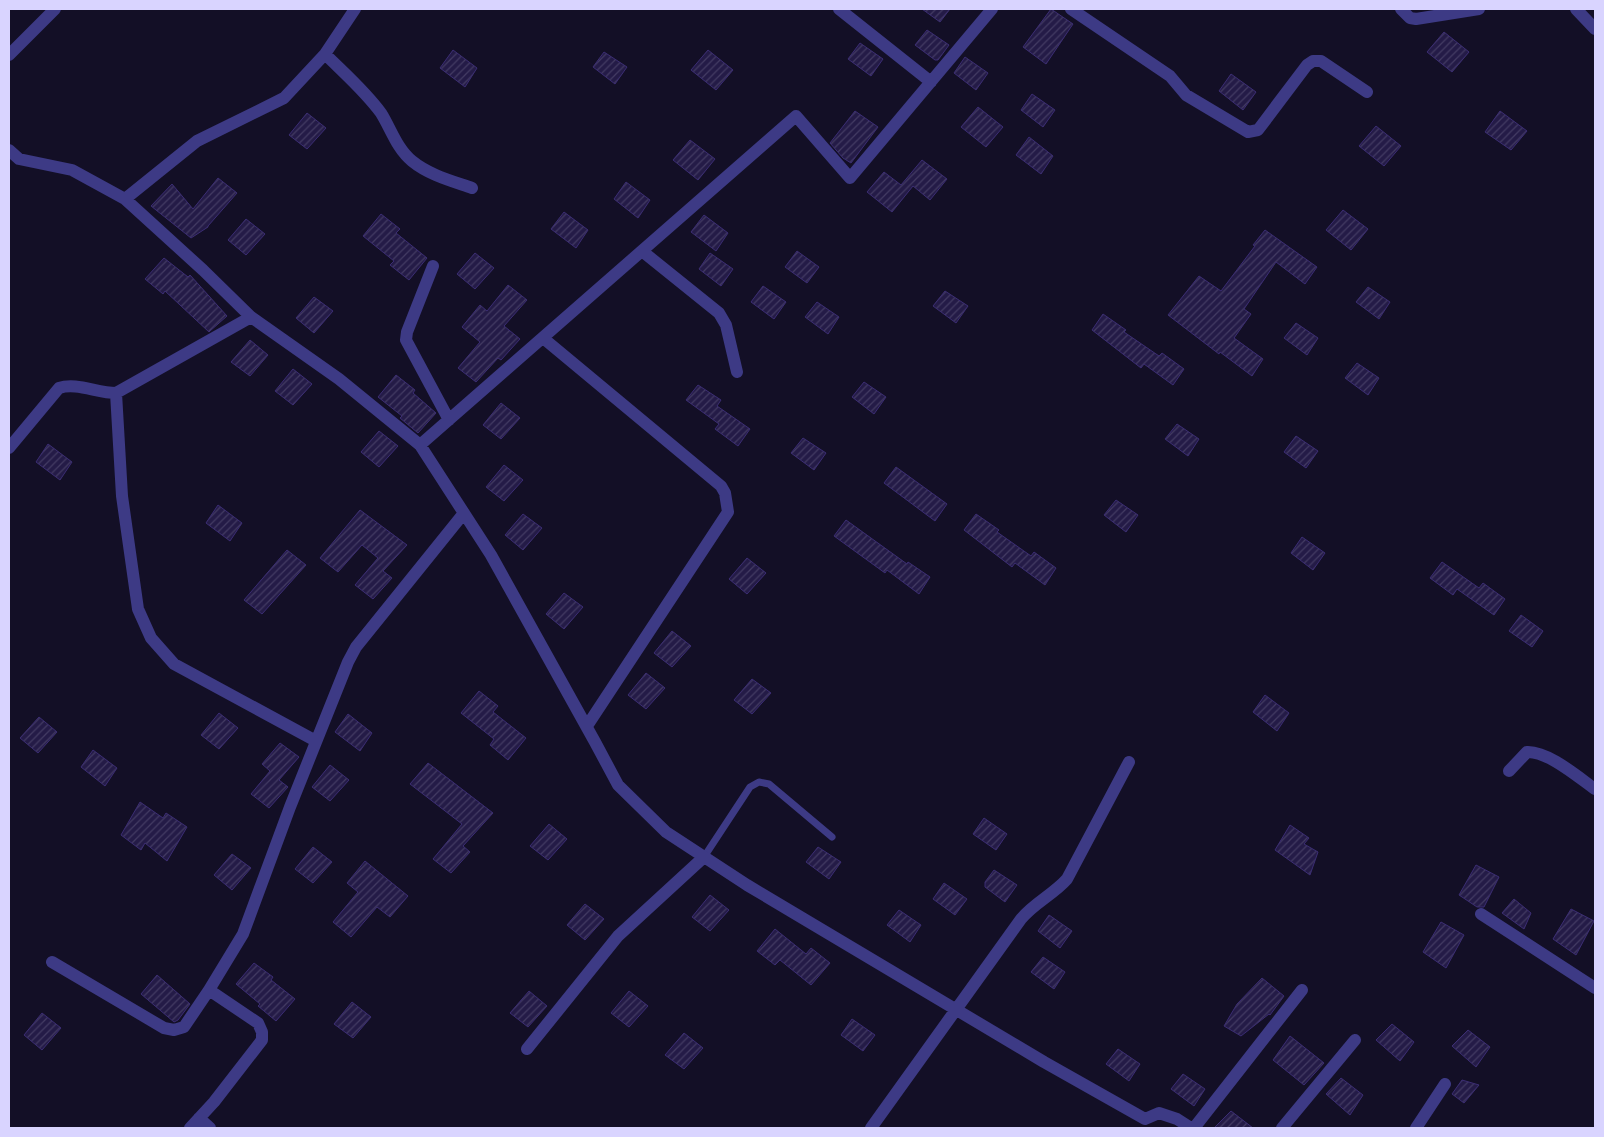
<svg xmlns="http://www.w3.org/2000/svg" width="1604" height="1137" font-family="'Nunito Sans',sans-serif">
	<style>
		.building { fill: url(#building-hatch); stroke: #3b2d73 }
		.lines { fill: none; stroke-linecap: round; stroke-linejoin: round }
		.service { stroke: #3d3a85; stroke-width: 7 }
		.minor { stroke: #3d3a85; stroke-width: 12 }
	</style>
	<defs>
		<pattern id="building-hatch" width="6" height="6" patternUnits="userSpaceOnUse" patternTransform="scale(1.25)"><rect width="6" height="6" fill="#241b47"/><path d="M-1 1l2-2M0 6l6-6M5 7l2-2" fill="none" stroke="#433b63"/></pattern>
	</defs>
	<rect width="100%" height="100%" fill="#130f26"/>
	<!-- building -->
	<path class="building" d="M922,9H950L940,22Z
		M1051,9L1073,24L1046,64L1023,47Z
		M927,30L949,45L938,60H935L915,45Z
		M1444,32L1469,52L1452,72L1427,52Z
		M860,43L883,59L871,76L848,59Z
		M453,50L477,68L465,87L440,68Z
		M708,50L733,70L716,90L691,70Z
		M604,52L627,67L615,84L593,67Z
		M965,57L988,73L976,90L954,73Z
		M1231,74L1256,92L1243,110L1219,91Z
		M1032,94L1055,110L1043,127L1021,110Z
		M978,107L1003,127L986,147L961,127Z
		M855,111L878,127L851,163L843,158L830,143Z
		M1500,111L1527,131L1511,150L1485,132Z
		M307,113L326,128L307,149L289,135Z
		M1376,126L1401,146L1384,166L1359,146Z
		M1029,137L1053,156L1041,174L1016,155Z
		M690,140L715,159L698,180L673,160Z
		M922,160L947,179L930,200L913,186L892,212L867,192L884,172L901,185Z
		M218,178L237,193L208,226V227L191,238L151,206L172,184L193,209Z
		M626,182L650,200L638,218L614,199Z
		M1343,210L1368,229L1351,250L1326,230Z
		M564,212L588,230L576,248L551,229Z
		M381,214L400,229L396,233L427,258L409,280L390,265L394,261L363,236Z
		M704,215L728,233L716,251L691,232Z
		M246,219L265,234L246,255L228,240Z
		M1265,230L1317,267L1305,284L1276,262L1244,309L1251,314L1234,338L1263,359L1252,376L1220,352L1219,354L1168,315L1199,276L1221,291L1255,246L1253,245Z
		M797,251L819,267L807,283L785,267Z
		M475,253L494,268L475,289L457,274Z
		M710,253L733,269L721,286L699,269Z
		M164,258L188,277L190,275L227,316L210,331L209,332L165,291L163,294L145,279Z
		M508,285L527,300L504,326L520,339L501,360L498,358L476,382L458,368L480,342L462,327L480,305L487,311Z
		M763,286L786,302L774,319L751,302Z
		M1368,287L1390,302L1379,319L1356,302Z
		M945,291L968,306L956,323L933,306Z
		M314,297L333,311L314,333L296,318Z
		M817,302L839,317L828,334L805,317Z
		M1103,314L1126,330L1124,332L1159,356L1162,353L1184,369L1173,385L1144,364L1141,368L1092,330Z
		M1296,323L1318,338L1307,355L1284,338Z
		M250,340L268,355L250,376L231,362Z
		M1357,363L1379,378L1368,395L1345,378Z
		M293,369L312,384L293,405L275,391Z
		M396,375L415,390L413,393L436,413L418,433L400,418L402,416L378,397Z
		M864,382L886,397L874,414L852,397Z
		M698,385L721,400L717,406L750,429L738,446L715,429L719,424L686,400Z
		M501,403L520,418L501,439L483,425Z
		M1177,424L1199,439L1188,456L1165,439Z
		M379,431L398,446L379,467L361,452Z
		M1296,436L1318,451L1306,468L1284,452Z
		M803,438L826,453L814,470L791,453Z
		M48,444L72,462L60,480L36,462Z
		M504,465L523,480L504,501L486,487Z
		M896,467L947,504L935,521L884,483Z
		M1116,500L1138,515L1126,532L1104,515Z
		M218,505L242,523L230,541L206,523Z
		M360,510L407,545L383,571L392,578L373,599L355,585L378,558L362,545L338,572L320,558Z
		M523,514L542,528L523,550L505,535Z
		M976,514L999,530L997,532L1031,556L1034,552L1056,568L1045,585L1015,563L1012,567L964,530Z
		M846,520L907,564L908,562L930,577L919,594L887,570L885,573L834,536Z
		M1302,537L1325,553L1313,570L1291,553Z
		M287,550L306,565L262,614L244,600Z
		M747,558L766,573L747,594L729,579Z
		M1442,562L1479,588L1483,583L1505,599L1494,615L1457,589L1453,595L1430,578Z
		M564,593L583,607L564,629L546,614Z
		M1521,615L1543,631L1532,647L1509,631Z
		M672,631L691,646L672,667L654,653Z
		M646,673L665,688L646,709L628,695Z
		M752,679L771,693L752,714L734,700Z
		M479,691L498,706L493,712L526,738L508,760L490,745L494,739L461,713Z
		M1265,695L1289,713L1277,731L1253,712Z
		M219,713L238,728L219,749L201,735Z
		M348,714L372,733L360,751L335,732Z
		M39,717L57,732L38,753L20,738Z
		M280,743L299,757L279,780L288,787L269,808L251,794L270,771L262,764Z
		M93,750L117,768L105,786L81,767Z
		M428,763L493,813L463,846L470,852L451,873L433,859L462,824L410,784Z
		M330,765L349,780L330,801L312,787Z
		M140,802L163,818L166,813L187,827L167,861L145,843L141,850L121,835Z
		M984,818L1007,834L996,850L973,834Z
		M549,824L567,839L548,860L530,846Z
		M1290,825L1309,838L1304,844L1318,852L1310,875L1275,850Z
		M313,847L332,862L313,883L295,869Z
		M818,847L841,862L829,879L806,862Z
		M232,854L251,868L232,890L214,875Z
		M365,861L408,896L390,917L377,907L351,937L333,922L358,892L347,883Z
		M1476,865L1499,877L1484,907H1477L1459,895Z
		M994,870L1017,885L1005,902L985,887V882Z
		M944,883L967,899L955,915L933,899Z
		M710,895L729,910L710,931L692,917Z
		M1514,899L1531,913L1524,929L1502,913Z
		M585,904L604,919L585,940L567,925Z
		M1571,909L1594,921L1576,955L1553,939Z
		M899,910L921,925L910,942L887,925Z
		M1049,915L1072,931L1060,948L1038,931Z
		M1441,922L1464,935L1446,968L1423,952Z
		M775,929L806,954L811,948L830,963L811,985L780,960L775,965L757,951Z
		M1043,957L1065,972L1054,989L1031,972Z
		M254,963L273,977L271,980L295,999L276,1021L258,1006L260,1004L236,984Z
		M157,975L190,1004L178,1020L174,1022L141,994Z
		M1262,978L1284,996L1270,1015L1269,1014L1241,1036L1224,1026L1237,1004Z
		M529,991L547,1006L528,1027L510,1013Z
		M629,991L648,1006L629,1027L611,1013Z
		M352,1002L371,1017L353,1038L334,1024Z
		M42,1013L61,1028L42,1050L24,1035Z
		M852,1019L875,1035L863,1051L841,1035Z
		M1392,1024L1414,1042L1400,1061L1376,1040Z
		M1468,1030L1490,1047L1476,1067L1452,1046Z
		M684,1033L703,1048L684,1069L665,1055Z
		M1290,1036L1324,1063L1304,1085L1273,1060Z
		M1118,1049L1140,1064L1129,1081L1106,1064Z
		M1183,1074L1205,1089L1194,1106L1171,1089Z
		M1341,1078L1363,1095L1350,1115L1326,1094Z
		M1462,1080L1479,1085L1464,1103L1452,1094Z
		M1231,1111L1253,1128H1214Z"/>
	<g class="lines">
		<!-- service -->
		<path class="service" d="M704,857L750,787L759,782L769,784L832,837"/>
		<!-- minor -->
		<path class="minor" d="M839,9L931,82
			M1071,9L1170,76L1186,95L1248,132L1258,130L1307,65L1313,61H1321L1367,92
			M1401,9L1410,18L1416,19L1479,9
			M1576,9L1595,29
			M325,54C344,73 365,91 381,113C391,129 397,149 412,161C429,175 452,181 472,188
			M9,55L55,9
			M9,150L19,159L72,170L125,199L203,270L251,317L339,379L420,445L491,555L595,742L618,785L666,832L747,885L1044,1062L1145,1119L1159,1113L1177,1119L1191,1128
			M125,199L197,141L284,98L325,54L355,9
			M642,251L719,313L726,325L737,372
			M433,266L407,332L406,340L449,420
			M543,338L721,486L725,493L728,512L587,726
			M116,393L122,496L138,609L151,638L174,664L316,741
			M420,445L796,116L850,178L992,9
			M9,448L59,388C76,382 97,393 116,393L251,317
			M1509,771L1527,752C1548,751 1578,777 1595,789
			M1481,914L1595,988
			M52,962L164,1028L174,1030L184,1027L209,990
			M527,1049L618,936L704,857
			M199,1118L210,1128
			M190,1128L214,1102L262,1040V1032L258,1023L209,990L243,934L290,807L348,662L356,647L464,513
			M871,1128L1021,919C1034,903 1054,894 1067,879L1129,762
			M1194,1128L1302,990
			M1282,1128L1355,1040
			M1416,1128L1445,1084"/>
	</g>
	<!-- border -->
	<rect width="1604" height="1137" fill="none" stroke="#d9d4ff" stroke-width="20"/>
</svg>
